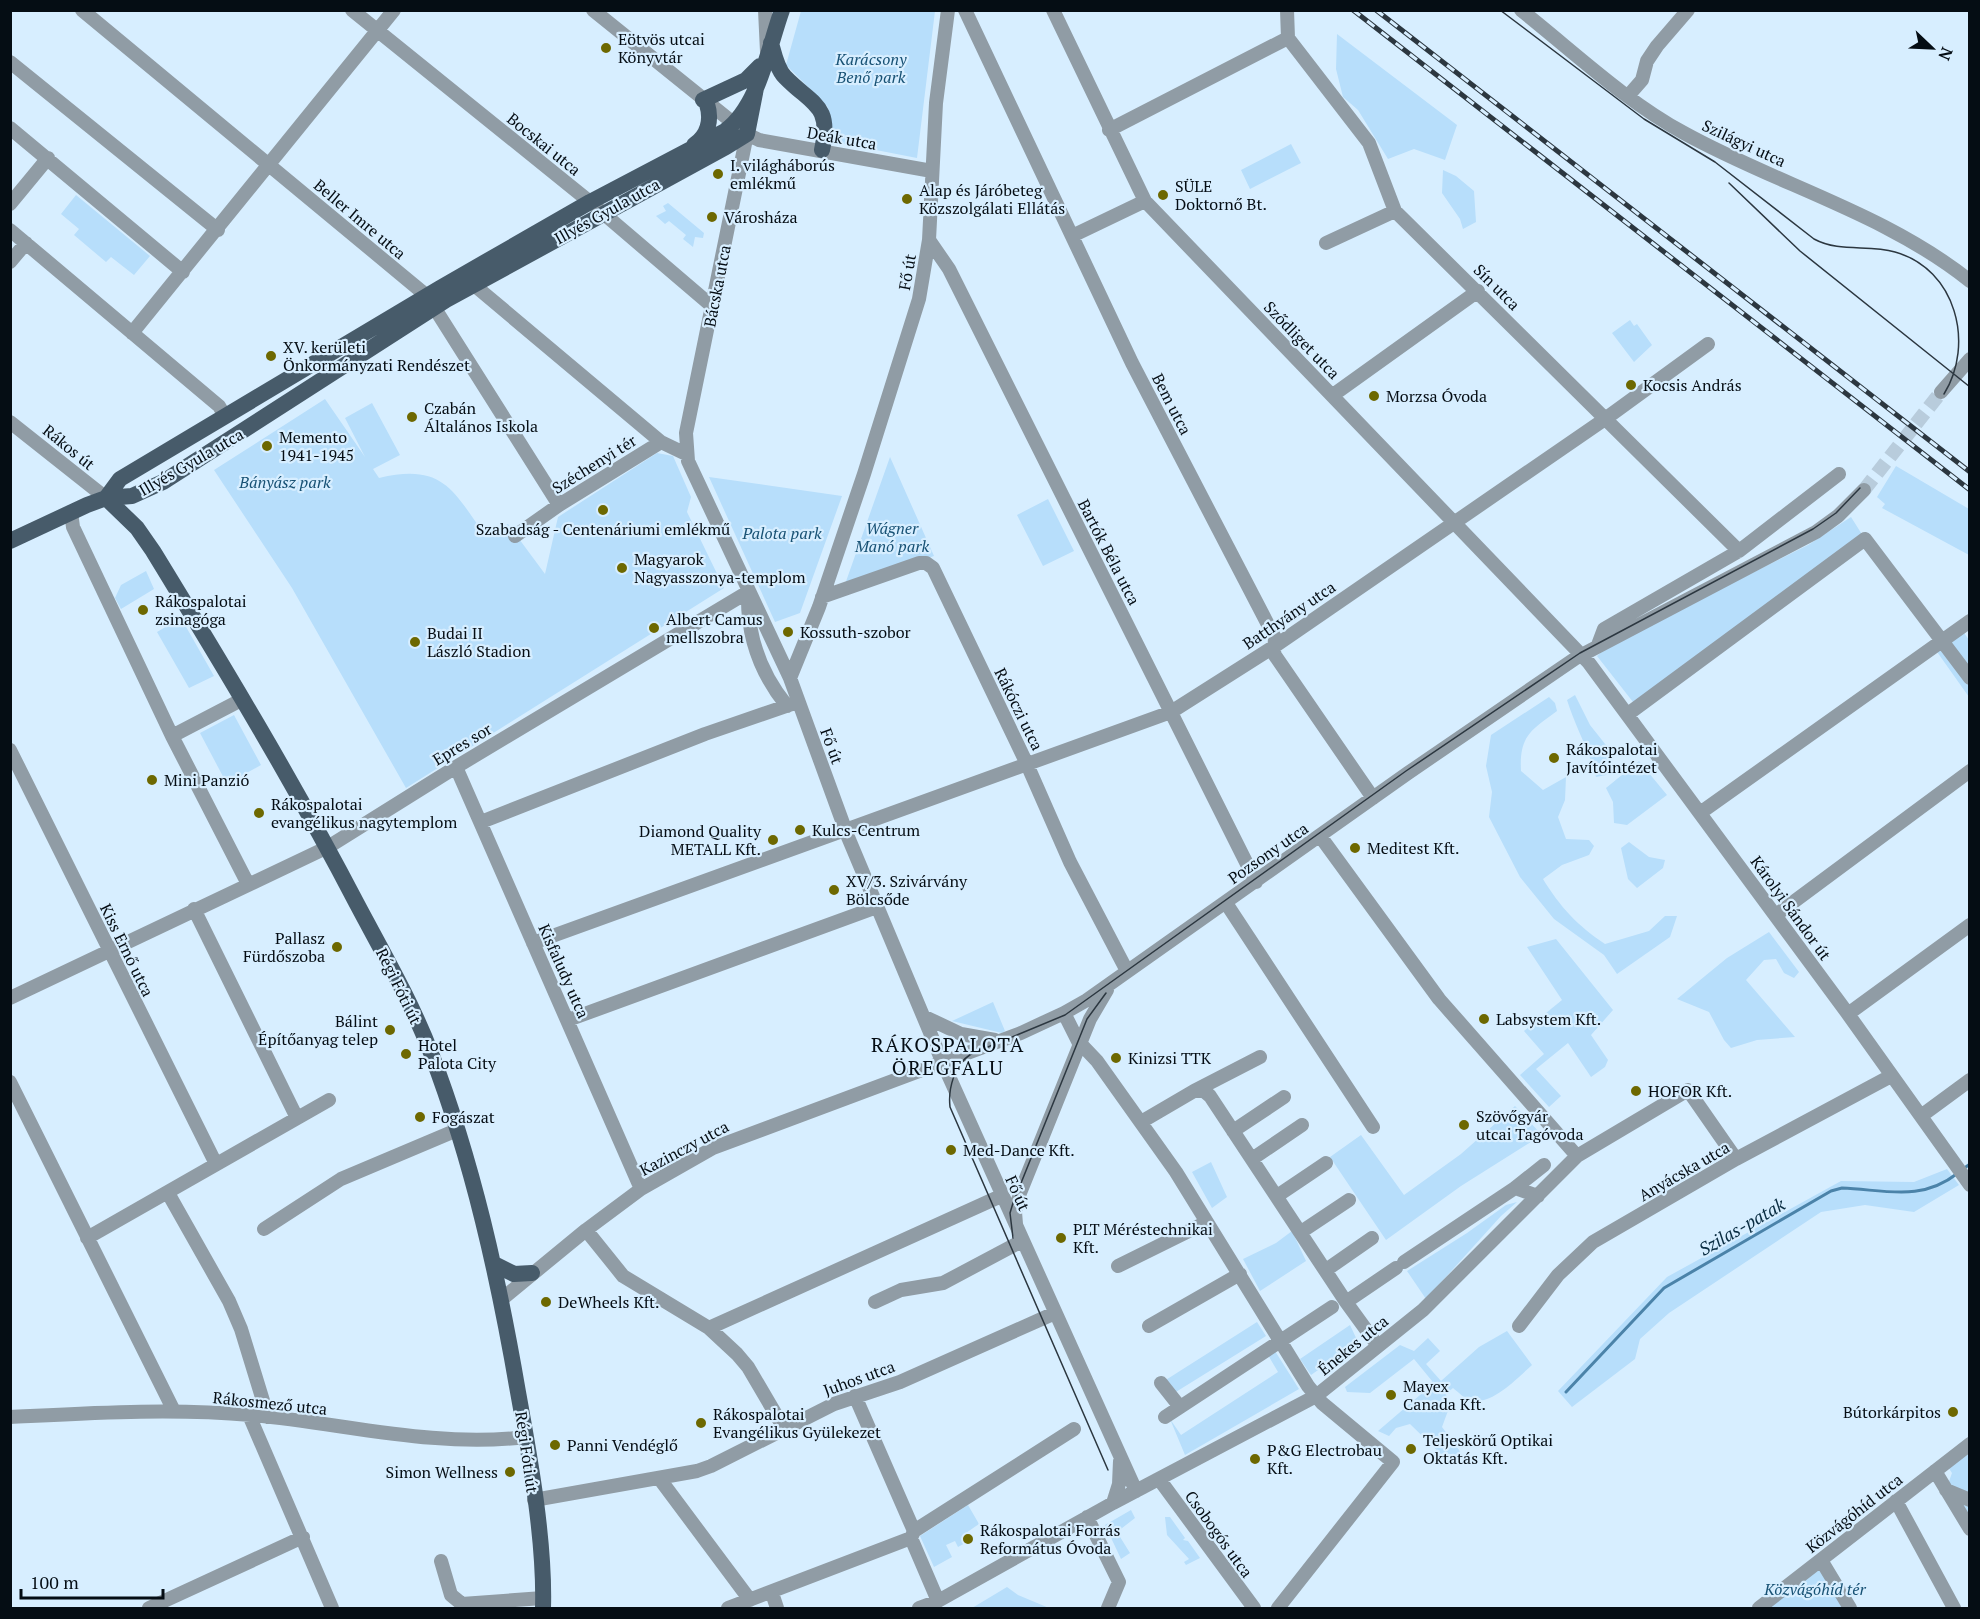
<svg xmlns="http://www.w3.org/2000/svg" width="1980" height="1619" font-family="'PT Serif',serif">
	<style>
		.green { fill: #b7defb }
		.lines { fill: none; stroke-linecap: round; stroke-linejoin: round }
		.stream { stroke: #4b83a9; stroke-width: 3 }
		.minor-tunnel { stroke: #b8ccdc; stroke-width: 14; stroke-dasharray: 14 7; stroke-linecap: butt }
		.minor { stroke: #909ca5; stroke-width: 14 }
		.major { stroke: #475b6a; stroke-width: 16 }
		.tram { stroke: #2c3740; stroke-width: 1.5 }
		.rail-casing { stroke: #2c3740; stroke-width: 5 }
		.rail { stroke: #d7eeff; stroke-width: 3; stroke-dasharray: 9; stroke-linecap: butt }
		.poi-dot { fill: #6d6800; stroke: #d7eeff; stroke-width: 2 }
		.labels { text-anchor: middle; stroke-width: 4.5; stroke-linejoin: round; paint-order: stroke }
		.poi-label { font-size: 16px; fill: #050d14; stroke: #d7eeff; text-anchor: start }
		.park-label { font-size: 16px; font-style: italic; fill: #175174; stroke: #d7eeff }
		.street-label { font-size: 16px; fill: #050d14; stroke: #d7eeff }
		.water-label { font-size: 18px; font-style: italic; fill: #0a2d42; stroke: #d7eeff }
		.quarter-label { font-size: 20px; letter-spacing: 1.5px; fill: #050d14; stroke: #d7eeff }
	</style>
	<rect width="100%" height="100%" fill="#d7eeff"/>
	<!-- green -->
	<path class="green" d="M801,11H935L917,158L835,142C828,132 833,117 827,106L786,65Z
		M1337,34L1457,125L1445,160L1414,149L1388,159L1358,110L1343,97L1336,69Z
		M1291,144L1301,163L1250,189L1241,170Z
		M1443,170L1456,176L1474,191L1476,222L1463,229L1460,219L1442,193Z
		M76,195L150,256L134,275L111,257L106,262L74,235L79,229L61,214Z
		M668,203L704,233L703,238L695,237L693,247L683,239L686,235L669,221L665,224L656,216L666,211L663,206Z
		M1630,320L1634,326L1637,324L1652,345L1634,362L1612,333Z
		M325,399L365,457L345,418L372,403L400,455L373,469L379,478C443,463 453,490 486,537L508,524L545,574L558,517L657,453L673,456L691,497L687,512L724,588L406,788L292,588L214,470Z
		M890,457L934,556L844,587Z
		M1896,466L1969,509V555L1882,508L1885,504L1877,497Z
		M709,477L842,496L800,613L775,622Z
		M1048,499L1074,551L1043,566L1017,515Z
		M1851,517L1863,536L1633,702L1597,656L1610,644L1808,545Z
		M146,571L154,589L121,609L115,598L121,585Z
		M181,618L214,676L189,688L157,632Z
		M1962,630L1969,640V697L1935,649Z
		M1575,695L1590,725L1613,754L1611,774L1596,777C1589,750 1575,726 1567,700Z
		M1549,697L1555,703L1557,711C1531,730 1519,736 1521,771L1543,790L1566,777L1565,800L1558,817L1566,839L1589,840L1594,846L1589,855L1562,865L1543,879C1560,907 1578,926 1605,944L1649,931L1665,916H1677L1670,937L1617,974L1604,955L1554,919L1520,877L1489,817L1492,792L1486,766L1491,735Z
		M234,715L261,765L227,784L200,733Z
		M1639,761L1667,795L1627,825L1614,823L1613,802L1606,788Z
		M1629,842L1649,857L1665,860L1663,868L1637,888L1628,879L1621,848Z
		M1769,932L1799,972L1794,978L1784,973L1776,959L1764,960L1746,980L1795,1037L1757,1040L1731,1048L1724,1040L1709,1012L1677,999L1727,958Z
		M1556,939L1613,1010L1591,1035L1608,1060L1605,1067L1591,1077L1568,1043L1536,1069L1561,1096L1549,1107L1520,1075L1544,1054L1524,1031L1562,1000L1527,947Z
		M993,1002L1005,1031L1002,1033L952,1021Z
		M1515,1106L1542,1135L1461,1186L1386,1240L1330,1157L1361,1135L1404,1195L1461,1154Z
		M1211,1162L1227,1197L1212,1208L1192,1172Z
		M1947,1169L1959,1185L1914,1212L1865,1205L1821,1212L1669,1313L1640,1339L1635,1359L1572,1407L1558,1391L1667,1277L1841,1181L1914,1182Z
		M1517,1202L1501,1216L1426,1299L1407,1271L1467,1233L1506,1205Z
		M1292,1231L1306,1261L1260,1291L1243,1259L1276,1243Z
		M1257,1322L1266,1336L1171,1395L1161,1383Z
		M1350,1325L1358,1342L1311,1375L1300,1359Z
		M1507,1331L1532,1365C1518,1377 1494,1404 1472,1401C1466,1400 1458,1392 1453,1388L1446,1394L1449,1408L1442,1427L1462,1454L1450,1463L1410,1424L1396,1428L1389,1436L1378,1431L1427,1389L1432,1381L1414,1359L1370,1393L1347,1392L1345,1387L1400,1345L1414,1351L1428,1338L1440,1351L1426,1364L1441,1381L1479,1347Z
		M1275,1351L1299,1389L1185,1455L1170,1419L1181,1435L1278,1372L1268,1355Z
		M1969,1451V1524L1947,1487L1952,1473L1948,1467Z
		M968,1505L979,1524L963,1535L967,1542L958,1547L955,1541L946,1545L952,1557L934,1567L920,1536Z
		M1131,1510L1135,1518L1117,1532L1130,1553L1121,1559L1105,1525Z
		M1165,1517H1170L1185,1538L1183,1540L1188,1541L1200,1558L1186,1565L1184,1562L1189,1559L1167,1535Z
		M1821,1560L1850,1608H1759Z
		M1007,1587L1018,1595L1049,1608H972Z"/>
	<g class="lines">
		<!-- stream -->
		<path class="stream" d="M1963,1169L1970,1164
			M1566,1392L1664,1288L1831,1191L1842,1188C1887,1190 1921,1202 1958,1173"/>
		<!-- minor-tunnel -->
		<path class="minor-tunnel" d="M1864,490L1941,392"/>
		<!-- minor -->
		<path class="minor" d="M82,10L427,296L559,505
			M352,10L590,202L713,307
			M593,10L747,134L759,140L932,171
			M765,10L767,52
			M965,10L1132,363L1275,638L1274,654L1373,798
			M1053,10L1145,201L1589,663L1848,1014L1970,1185
			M1287,10L1288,38L1369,143L1395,211L1739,551
			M1521,10C1574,52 1625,101 1684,133C1778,185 1885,213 1970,281
			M10,62L218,230
			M1628,96L1642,80L1647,61L1657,46L1688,10
			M10,128L183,272
			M1109,130L1288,38
			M747,134L686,433L688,461L790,678L848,837L942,1061L1136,1491
			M10,204L48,158
			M10,230L219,406L225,416
			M1072,236L1145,201
			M929,240L949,269L1256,882
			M1326,243L1395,211
			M10,262L26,243
			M474,285L661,442
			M132,333L394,10
			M1941,392L1970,359
			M1333,395L1478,291
			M10,422L106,498
			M71,512L73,527L172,736L248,884
			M515,536L559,505L661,442L686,454
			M748,594C747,636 761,674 787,706
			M822,597L919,563H926L933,568L1026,762L1070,862L1127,971
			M1598,645L1604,629L1739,551L1839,474
			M790,678L819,607L864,474L919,299L929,240L936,103L948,10
			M1628,714L1865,539L1970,678
			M172,736L243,699
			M10,750L216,1164
			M456,767L641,1189
			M1700,813L1970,621
			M481,822L705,734L798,702
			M1320,836L1439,999L1577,1156
			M1226,903L1373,1127
			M194,909L296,1116
			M1776,915L1970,771
			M533,943L1171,712L1275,646L1605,419L1708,344
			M10,998L328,847L456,767L748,592
			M1064,1013L1078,1041L1097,1061L1176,1172L1308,1386L1322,1403L1393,1462L1278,1608
			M1848,1014L1970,925
			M925,1017L961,1034L995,1040
			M568,1020L877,907
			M10,1082L173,1409
			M1194,1091L1260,1057
			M1921,1116L1970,1080
			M1141,1122L1194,1091H1204L1210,1096L1346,1302L1396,1268
			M1233,1131L1284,1097
			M1252,1159L1302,1125
			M1515,1188L1544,1165
			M168,1193L229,1301L241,1329L268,1417
			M1277,1196L1326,1163
			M1016,1224L1015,1212L1020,1193L1090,1019L1107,990
			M264,1229L341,1179L457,1130
			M586,1230L623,1276L709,1328L737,1354L748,1367L785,1430
			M1301,1232L1349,1200
			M87,1238L329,1100
			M1404,1262L1515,1188L1538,1196
			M1118,1266L1207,1222
			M1326,1270L1372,1238
			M502,1299L586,1230L641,1189L713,1148L1021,1033L1064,1013L1087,1000L1408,773L1576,658L1816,532L1838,516L1864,490
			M875,1302L901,1290L943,1283L1022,1241
			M1346,1302L1378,1346
			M1149,1326L1240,1274
			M1519,1326L1558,1275L1593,1242L1736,1159L1891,1076
			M709,1328L1001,1196
			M1161,1383L1180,1407
			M855,1396L914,1531
			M249,1415L332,1608
			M10,1417C91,1413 170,1408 251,1415C343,1423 432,1448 526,1437
			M1165,1417L1332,1307
			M1935,1471L1970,1529
			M659,1478L750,1600
			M1159,1479L1254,1608
			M1946,1490L1970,1500
			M534,1500L697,1471L711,1466L834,1404L900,1382L1055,1313
			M1896,1501L1954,1608
			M1113,1503L1119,1484L1120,1461
			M1087,1517L1119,1582L1108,1608
			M911,1538L938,1601
			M1821,1560L1850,1608
			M441,1561L451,1595L462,1604L543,1598
			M772,1593L777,1608
			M149,1608L303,1537
			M728,1608L911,1538L914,1531L1074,1429
			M919,1608L938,1601L1113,1503L1316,1396L1423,1310L1577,1156L1688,1090L1736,1159
			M1759,1608L1970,1444"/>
		<!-- major -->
		<path class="major" d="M771,43C774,54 777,69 785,77C812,105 832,104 822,150
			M703,100L746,80L760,66
			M694,145C708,136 712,120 707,104
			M106,498L137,528L153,551C224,667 294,783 357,904C383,953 411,1001 431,1053C473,1163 498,1276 518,1392C530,1458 545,1542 543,1608
			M106,498L120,479L440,288L590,202L725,131C759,106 768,49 782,10
			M10,541L87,505L106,498L132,496L163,482L446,300L726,147L747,134L757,83
			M494,1264L514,1274L532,1273"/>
		<!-- tram -->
		<path class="tram" d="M1500,10L1644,119L1715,162L1814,239C1840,253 1868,244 1895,252C1956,269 1975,344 1944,394
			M1729,183L1800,251L1970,387
			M1013,1238L1010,1213L1013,1203L1087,1019L1106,993
			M1108,1470L950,1107C948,1089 954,1065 971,1054L1065,1015L1406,771L1580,653L1813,529L1836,513L1860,488"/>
		<!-- rail casing -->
		<g class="rail-casing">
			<path id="rail" d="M1353,10L1970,490
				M1376,10L1970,472"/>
		</g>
		<!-- rail -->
		<use href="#rail" class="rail"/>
	</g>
	<!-- markers -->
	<g class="poi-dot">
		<circle cx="606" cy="48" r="6"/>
		<circle cx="718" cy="174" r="6"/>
		<circle cx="1163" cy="195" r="6"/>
		<circle cx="907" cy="199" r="6"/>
		<circle cx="712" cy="217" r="6"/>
		<circle cx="271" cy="356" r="6"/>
		<circle cx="1631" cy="385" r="6"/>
		<circle cx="1374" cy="396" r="6"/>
		<circle cx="412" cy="417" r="6"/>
		<circle cx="267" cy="446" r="6"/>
		<circle cx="603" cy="510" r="6"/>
		<circle cx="622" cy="568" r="6"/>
		<circle cx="143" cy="610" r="6"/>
		<circle cx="654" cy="628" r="6"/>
		<circle cx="788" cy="632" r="6"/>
		<circle cx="415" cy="642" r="6"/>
		<circle cx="1554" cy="758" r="6"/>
		<circle cx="152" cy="780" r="6"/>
		<circle cx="259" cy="813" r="6"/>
		<circle cx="800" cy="830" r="6"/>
		<circle cx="773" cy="840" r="6"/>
		<circle cx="1355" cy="848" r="6"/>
		<circle cx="834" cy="890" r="6"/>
		<circle cx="337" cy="947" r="6"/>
		<circle cx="1484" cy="1019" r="6"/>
		<circle cx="390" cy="1030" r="6"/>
		<circle cx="406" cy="1054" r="6"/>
		<circle cx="1116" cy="1058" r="6"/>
		<circle cx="1636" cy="1091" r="6"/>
		<circle cx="420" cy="1117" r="6"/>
		<circle cx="1464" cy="1125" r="6"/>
		<circle cx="951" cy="1150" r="6"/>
		<circle cx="1061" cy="1238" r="6"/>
		<circle cx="546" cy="1302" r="6"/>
		<circle cx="1391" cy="1395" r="6"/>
		<circle cx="1953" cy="1412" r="6"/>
		<circle cx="701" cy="1423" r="6"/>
		<circle cx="555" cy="1445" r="6"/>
		<circle cx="1411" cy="1449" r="6"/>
		<circle cx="1255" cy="1459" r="6"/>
		<circle cx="510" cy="1472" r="6"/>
		<circle cx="968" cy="1539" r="6"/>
	</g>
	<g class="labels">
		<!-- poi labels -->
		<g class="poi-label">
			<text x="618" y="45">Eötvös utcai<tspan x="618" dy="18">Könyvtár</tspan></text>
			<text x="730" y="171">I. világháborús<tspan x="730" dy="18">emlékmű</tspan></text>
			<text x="1175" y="192">SÜLE<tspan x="1175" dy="18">Doktornő Bt.</tspan></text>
			<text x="919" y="196">Alap és Járóbeteg<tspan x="919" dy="18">Közszolgálati Ellátás</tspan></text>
			<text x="724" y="223">Városháza</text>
			<text x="283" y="353">XV. kerületi<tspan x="283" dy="18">Önkormányzati Rendészet</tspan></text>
			<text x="1643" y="391">Kocsis András</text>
			<text x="1386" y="402">Morzsa Óvoda</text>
			<text x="424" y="414">Czabán<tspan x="424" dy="18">Általános Iskola</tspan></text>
			<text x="279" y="443">Memento<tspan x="279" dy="18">1941-1945</tspan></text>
			<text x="603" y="535" text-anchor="middle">Szabadság - Centenáriumi emlékmű</text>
			<text x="634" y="565">Magyarok<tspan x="634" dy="18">Nagyasszonya-templom</tspan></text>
			<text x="155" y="607">Rákospalotai<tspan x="155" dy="18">zsinagóga</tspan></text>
			<text x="666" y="625">Albert Camus<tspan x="666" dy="18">mellszobra</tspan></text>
			<text x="800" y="638">Kossuth-szobor</text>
			<text x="427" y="639">Budai II<tspan x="427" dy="18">László Stadion</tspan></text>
			<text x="1566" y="755">Rákospalotai<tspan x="1566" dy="18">Javítóintézet</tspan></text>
			<text x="164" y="786">Mini Panzió</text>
			<text x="271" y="810">Rákospalotai<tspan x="271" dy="18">evangélikus nagytemplom</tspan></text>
			<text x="812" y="836">Kulcs-Centrum</text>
			<text x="761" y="837" text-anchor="end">Diamond Quality<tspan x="761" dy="18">METALL Kft.</tspan></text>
			<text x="1367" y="854">Meditest Kft.</text>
			<text x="846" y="887">XV/3. Szivárvány<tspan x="846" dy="18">Bölcsőde</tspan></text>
			<text x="325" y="944" text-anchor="end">Pallasz<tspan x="325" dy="18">Fürdőszoba</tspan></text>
			<text x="1496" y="1025">Labsystem Kft.</text>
			<text x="378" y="1027" text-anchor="end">Bálint<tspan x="378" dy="18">Építőanyag telep</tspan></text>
			<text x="418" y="1051">Hotel<tspan x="418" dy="18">Palota City</tspan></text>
			<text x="1128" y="1064">Kinizsi TTK</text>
			<text x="1648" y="1097">HOFOR Kft.</text>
			<text x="1476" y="1122">Szövőgyár<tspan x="1476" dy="18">utcai Tagóvoda</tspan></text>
			<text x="432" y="1123">Fogászat</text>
			<text x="963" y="1156">Med-Dance Kft.</text>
			<text x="1073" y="1235">PLT Méréstechnikai<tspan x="1073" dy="18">Kft.</tspan></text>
			<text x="558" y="1308">DeWheels Kft.</text>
			<text x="1403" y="1392">Mayex<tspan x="1403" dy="18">Canada Kft.</tspan></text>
			<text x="1941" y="1418" text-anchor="end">Bútorkárpitos</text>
			<text x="713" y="1420">Rákospalotai<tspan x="713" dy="18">Evangélikus Gyülekezet</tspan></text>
			<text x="1423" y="1446">Teljeskörű Optikai<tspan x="1423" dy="18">Oktatás Kft.</tspan></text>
			<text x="567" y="1451">Panni Vendéglő</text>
			<text x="1267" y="1456">P&amp;G Electrobau<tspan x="1267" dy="18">Kft.</tspan></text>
			<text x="498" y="1478" text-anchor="end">Simon Wellness</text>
			<text x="980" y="1536">Rákospalotai Forrás<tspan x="980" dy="18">Református Óvoda</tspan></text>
		</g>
		<!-- park labels -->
		<g class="park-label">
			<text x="871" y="65">Karácsony<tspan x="871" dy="18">Benő park</tspan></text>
			<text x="285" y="488">Bányász park</text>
			<text x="892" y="534">Wágner<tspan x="892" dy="18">Manó park</tspan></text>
			<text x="782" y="539">Palota park</text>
			<text x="1815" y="1595">Közvágóhíd tér</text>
		</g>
		<!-- street labels -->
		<g class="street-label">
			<text transform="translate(842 138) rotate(10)" y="6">Deák utca</text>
			<text transform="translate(1744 143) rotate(25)" y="6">Szilágyi utca</text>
			<text transform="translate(544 144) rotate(39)" y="6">Bocskai utca</text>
			<text transform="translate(607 211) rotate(-29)" y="6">Illyés Gyula utca</text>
			<text transform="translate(360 219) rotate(40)" y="6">Beller Imre utca</text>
			<text transform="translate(907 272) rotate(-80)" y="6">Fő út</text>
			<text transform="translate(717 286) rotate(-79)" y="6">Bácska utca</text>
			<text transform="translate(1497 287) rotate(45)" y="6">Sín utca</text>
			<text transform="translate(1302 340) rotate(46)" y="6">Sződliget utca</text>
			<text transform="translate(1172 404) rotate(63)" y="6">Bem utca</text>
			<text transform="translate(69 447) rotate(39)" y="6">Rákos út</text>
			<text transform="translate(191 462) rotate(-30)" y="6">Illyés Gyula utca</text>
			<text transform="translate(594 464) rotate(-32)" y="6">Széchenyi tér</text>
			<text transform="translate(1109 552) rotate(63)" y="6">Bartók Béla utca</text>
			<text transform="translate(1289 615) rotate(-34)" y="6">Batthyány utca</text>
			<text transform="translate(1019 709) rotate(64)" y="6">Rákóczi utca</text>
			<text transform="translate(462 744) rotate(-31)" y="6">Epres sor</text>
			<text transform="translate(832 746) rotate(70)" y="6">Fő út</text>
			<text transform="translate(1268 853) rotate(-35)" y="6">Pozsony utca</text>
			<text transform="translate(1791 908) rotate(54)" y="6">Károlyi Sándor út</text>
			<text transform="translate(127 950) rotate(64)" y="6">Kiss Ernő utca</text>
			<text transform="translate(564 971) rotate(66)" y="6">Kisfaludy utca</text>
			<text transform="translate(399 986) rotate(64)" y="6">Régi Fóti út</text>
			<text transform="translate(684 1148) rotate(-28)" y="6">Kazinczy utca</text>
			<text transform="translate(1684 1171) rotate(-30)" y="6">Anyácska utca</text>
			<text transform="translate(1018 1193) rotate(66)" y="6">Fő út</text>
			<text transform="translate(1353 1345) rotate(-39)" y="6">Énekes utca</text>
			<text transform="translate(859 1378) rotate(-20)" y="6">Juhos utca</text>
			<text transform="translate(270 1403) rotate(6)" y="6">Rákosmező utca</text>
			<text transform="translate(527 1452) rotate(82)" y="6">Régi Fóti út</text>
			<text transform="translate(1854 1513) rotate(-38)" y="6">Közvágóhíd utca</text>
			<text transform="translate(1219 1534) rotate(54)" y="6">Csobogós utca</text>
		</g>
		<!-- water labels -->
		<g class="water-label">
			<text transform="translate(1742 1227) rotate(-30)" y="6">Szilas-patak</text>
		</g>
		<!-- quarter labels -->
		<g class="quarter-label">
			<text x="948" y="1052">RÁKOSPALOTA<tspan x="948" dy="23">ÖREGFALU</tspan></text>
		</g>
	</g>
	<!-- border -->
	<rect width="1980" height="1619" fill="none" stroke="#050d14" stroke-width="24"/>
	<!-- north arrow -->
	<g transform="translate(1932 48) rotate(113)" stroke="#d7eeff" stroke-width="4.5" paint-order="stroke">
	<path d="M0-4.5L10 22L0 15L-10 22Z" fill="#050d14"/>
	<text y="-9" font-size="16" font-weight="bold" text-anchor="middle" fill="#050d14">N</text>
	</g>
	<!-- scale -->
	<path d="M21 1589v9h142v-9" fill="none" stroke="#050d14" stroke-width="3"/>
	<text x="30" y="1589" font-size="18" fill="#050d14" stroke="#d7eeff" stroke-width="4.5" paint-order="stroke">100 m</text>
</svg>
